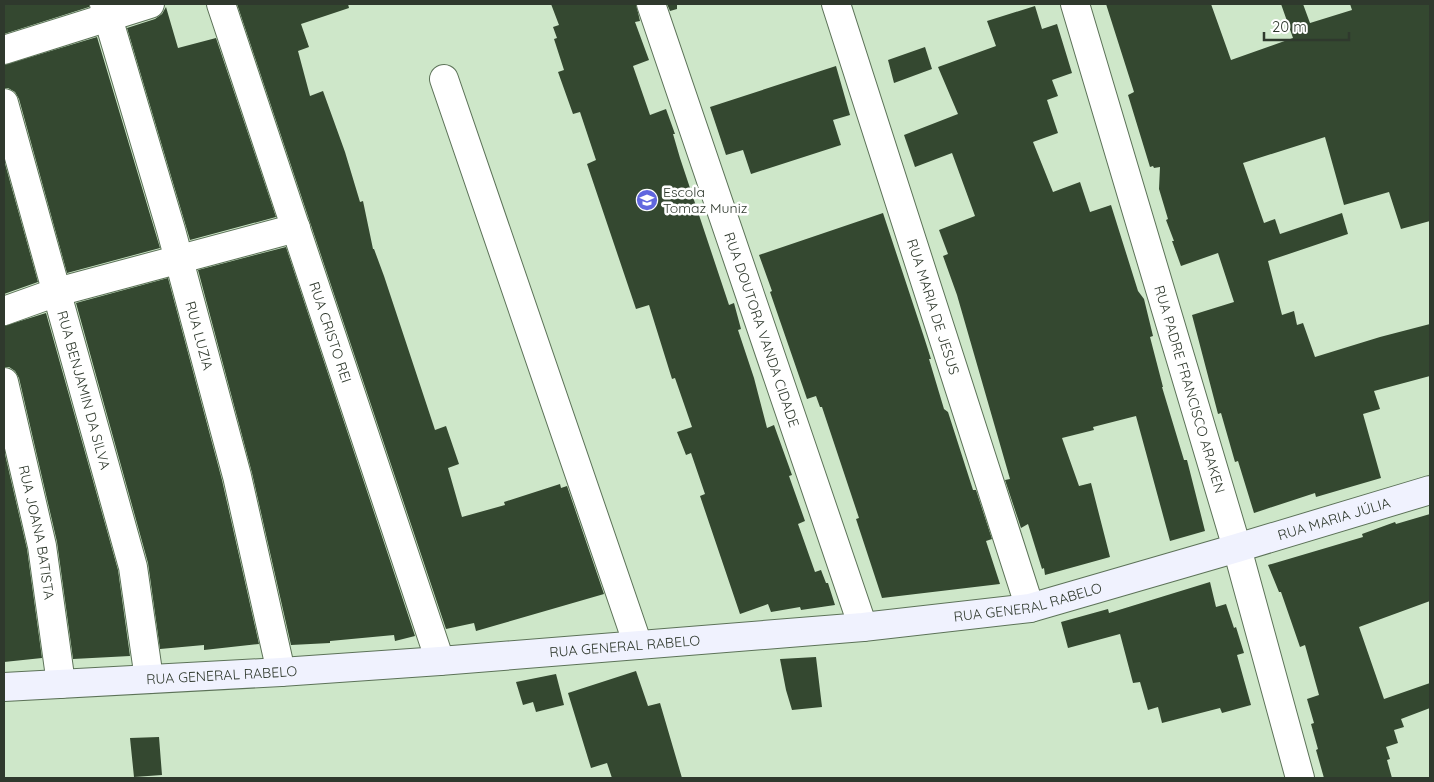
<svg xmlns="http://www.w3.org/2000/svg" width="1434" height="782" font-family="Quicksand,sans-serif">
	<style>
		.building { fill: #344830 }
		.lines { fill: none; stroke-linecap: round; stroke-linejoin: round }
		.street-casing { stroke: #5c7258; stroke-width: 30 }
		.secondary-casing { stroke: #5c7258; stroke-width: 30 }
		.street { stroke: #fff; stroke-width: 28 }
		.secondary { stroke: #f0f2fe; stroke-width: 28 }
		.labels { text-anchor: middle; stroke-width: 5; stroke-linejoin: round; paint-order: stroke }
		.poi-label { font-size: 14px; fill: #2f392d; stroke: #fff; text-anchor: start }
		.street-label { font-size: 14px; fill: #2f392d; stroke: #fff }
	</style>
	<rect width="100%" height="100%" fill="#cee7c9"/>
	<!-- building -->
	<path class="building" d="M4,4H89V7L4,34Z
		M237,4H348L349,8L301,24L309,47L298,51L310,96L323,91L345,152L360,202L363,201L373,249H374L384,276L435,430L446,426L459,464L448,468L462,517L505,505L504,502L560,484L561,488L567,486L604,594L476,631L474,623L446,629Z
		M551,4H636L640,21L635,22L649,60L633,66L650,115L666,109L675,134H673L680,158L729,305L734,303L741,329L738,330L754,378L767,428L774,425L792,475L789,476L805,521L798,524L815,572L821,570L826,583H828L835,605L801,610L800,607L771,612L768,604L740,614L700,496L705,494L691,453L686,455L677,432L692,427L675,378L672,379L649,305L636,309L587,164L596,160L580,112L573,114L558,72L564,70L554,39L557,38L553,27L559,25Z
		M667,4H677V9L670,11Z
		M1106,4H1211L1231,60L1293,38L1281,4H1303L1310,23L1352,10L1350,4H1430V221L1401,229L1389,192L1344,205L1325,137L1243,163L1264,223L1275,219L1280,234L1342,213L1348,234L1268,261L1282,315L1294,311L1297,325L1303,323L1315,357L1380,337L1430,324V376L1374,391L1380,409L1363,414L1381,478L1316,497L1315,493L1254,513L1238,461L1235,462L1221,413L1218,414L1192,315L1234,302L1218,253L1181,266L1172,241H1174L1166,220L1168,219L1159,189L1160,167L1154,168L1153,166L1150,167L1128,95L1134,92Z
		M1035,6L1042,29L1057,24L1072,73L1052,80L1058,96L1047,100L1058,133L1033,142L1053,192L1080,182L1090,212L1111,205L1138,291L1144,299L1153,336L1150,337L1163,387H1162L1184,460H1187L1205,531L1170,541L1136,416L1093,427L1094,430L1062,438L1079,486L1091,483L1110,557L1045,575L1044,568L1042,569L1028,524L1021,528L1005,480L1010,479L957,295L943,256L948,254L939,230L975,216L952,153L915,167L904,135L958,114L938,67L996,46L987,21Z
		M166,7L178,48L216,38L276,217L190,240L127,28L155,19L162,14Z
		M97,37L160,248L67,273L19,99L15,92L8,88H4V65Z
		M925,47L932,69L894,83L888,60Z
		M836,66L850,115L833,120L841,145L751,174L743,150L726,155L710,107Z
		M4,160L38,282L4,294Z
		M883,213L923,334L931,359H929L944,409L948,412L973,490H976L992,539L986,541L1000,584L882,598L856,519L859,518L822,407H820L816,396L807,399L770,292L772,291L759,255Z
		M286,247L415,636L395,641L394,635L330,641V643L291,645L252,473L198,270Z
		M168,278L222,480L259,644L204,650V645L160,649L148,563L76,303Z
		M46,313L118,570L130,656L73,659L57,542L19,378L15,371L9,367H4V326Z
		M4,450L27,549L42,658L4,662Z
		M1430,514V601L1359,627L1384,699L1430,683V708L1401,719L1404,727L1394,730L1398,743L1386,747L1390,759L1387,760L1392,778H1324L1316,750L1318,749L1311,724L1314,723L1307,699L1319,695L1305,645L1300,647L1281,592H1279L1268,565L1363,537L1362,534L1395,522L1396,524Z
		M1210,582L1216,607L1226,604L1234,628L1236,627L1244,653L1237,655L1251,705L1222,713L1220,708L1162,723L1158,707L1148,710L1140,682L1133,683L1120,634L1068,648L1061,622L1108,609L1109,613Z
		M816,657L822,707L792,710L786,690L780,659Z
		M636,671L648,706L660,703L682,778H612L607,763L591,768L568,693Z
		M556,674L564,705L536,712L533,702L523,705L516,682Z
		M159,737L162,775L134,777L130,738Z"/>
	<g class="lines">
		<!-- street casing -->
		<g class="street-casing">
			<g id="street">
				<path id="s1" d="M104,4L171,230L237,476L281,672"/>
				<path id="s2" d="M221,4L440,661"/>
				<path id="s3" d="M651,4L863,627"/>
				<path id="s4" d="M836,4L1030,608"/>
				<path id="s5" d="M1075,4L1237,548L1300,778"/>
				<path d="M4,50L150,4"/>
				<path d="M444,79L638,645"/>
				<path id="s6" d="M4,103L133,567L149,679"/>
				<path d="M4,311L57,292L296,228"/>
				<path id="s7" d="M4,382L42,546L61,684"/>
			</g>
		</g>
		<!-- secondary casing -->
		<g class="secondary-casing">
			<g id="secondary">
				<path id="s8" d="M4,687L281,672L440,661L863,627L1030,608L1237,548L1430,490"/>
			</g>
		</g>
		<!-- street -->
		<use href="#street" class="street"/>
		<!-- secondary -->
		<use href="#secondary" class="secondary"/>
	</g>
	<!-- icons -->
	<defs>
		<g id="school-disc" transform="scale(1.125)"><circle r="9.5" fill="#6167df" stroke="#fff"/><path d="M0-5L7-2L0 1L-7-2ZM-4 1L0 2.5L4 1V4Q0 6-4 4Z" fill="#fff"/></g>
	</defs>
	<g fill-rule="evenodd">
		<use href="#school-disc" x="647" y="200"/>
	</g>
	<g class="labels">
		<!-- poi labels -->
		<g class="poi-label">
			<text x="663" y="197">Escola<tspan x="663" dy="16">Tomaz Muniz</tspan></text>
		</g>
		<!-- street labels -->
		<g class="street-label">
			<text dy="5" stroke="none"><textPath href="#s4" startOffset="318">RUA MARIA DE JESUS</textPath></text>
			<text dy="5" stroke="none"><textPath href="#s3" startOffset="344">RUA DOUTORA VANDA CIDADE</textPath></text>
			<text dy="5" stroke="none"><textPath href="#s2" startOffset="346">RUA CRISTO REI</textPath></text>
			<text dy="5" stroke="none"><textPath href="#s1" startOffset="345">RUA LUZIA</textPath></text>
			<text dy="5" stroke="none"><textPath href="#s6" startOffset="298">RUA BENJAMIN DA SILVA</textPath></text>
			<text dy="5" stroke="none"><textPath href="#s5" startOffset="402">RUA PADRE FRANCISCO ARAKEN</textPath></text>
			<text dy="5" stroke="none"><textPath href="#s8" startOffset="1346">RUA MARIA JÚLIA</textPath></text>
			<text dy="5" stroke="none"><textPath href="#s7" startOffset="154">RUA JOANA BATISTA</textPath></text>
			<text dy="5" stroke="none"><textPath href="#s8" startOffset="1028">RUA GENERAL RABELO</textPath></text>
			<text dy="5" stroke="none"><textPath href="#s8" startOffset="622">RUA GENERAL RABELO</textPath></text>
			<text dy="5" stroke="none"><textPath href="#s8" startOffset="218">RUA GENERAL RABELO</textPath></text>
		</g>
	</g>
	<!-- border -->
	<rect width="1434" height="782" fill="none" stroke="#2f392d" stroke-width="10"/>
	<!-- scale -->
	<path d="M1264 32v8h85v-8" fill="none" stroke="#2f392d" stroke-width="2.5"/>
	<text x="1272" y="32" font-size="15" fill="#2f392d" stroke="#ffffff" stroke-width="4" paint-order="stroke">20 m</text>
</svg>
